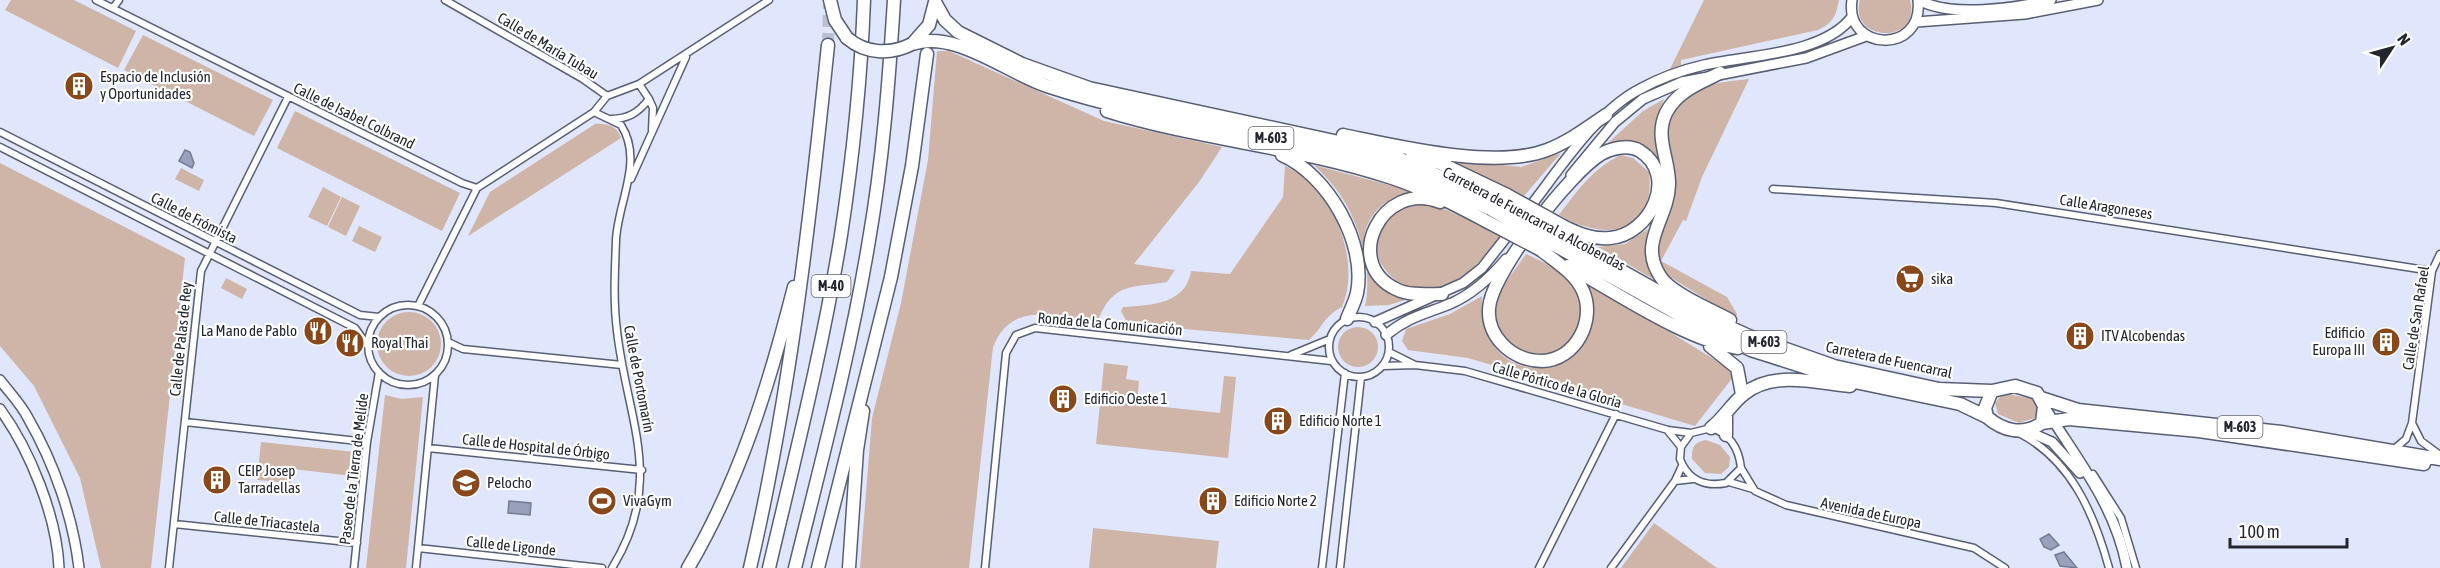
<svg xmlns="http://www.w3.org/2000/svg" width="2440" height="568" font-family="'Asap Condensed',sans-serif">
	<style>
		.green { fill: #cfb5a7 }
		.water { fill: #98a0bc; stroke: #757b92; stroke-width: 1.5 }
		.lines { fill: none; stroke-linecap: round; stroke-linejoin: round }
		.highway-tunnel { stroke: #babfd2; stroke-width: 12; stroke-dasharray: 12 6; stroke-linecap: butt }
		.street-casing { stroke: #585f75; stroke-width: 9 }
		.secondary-casing { stroke: #585f75; stroke-width: 12 }
		.primary-casing { stroke: #585f75; stroke-width: 12 }
		.highway-casing { stroke: #585f75; stroke-width: 15 }
		.street { stroke: #fff; stroke-width: 6 }
		.secondary { stroke: #fff; stroke-width: 9 }
		.primary { stroke: #fff; stroke-width: 9 }
		.highway { stroke: #fff; stroke-width: 12 }
		.highway-bridge-casing { stroke: #585f75; stroke-width: 15; stroke-linecap: butt }
		.highway-bridge { stroke: #fff; stroke-width: 12 }
		.labels { text-anchor: middle; stroke-width: 4.5; stroke-linejoin: round; paint-order: stroke }
		.shield { fill: #fff; stroke: #65666d; stroke-width: 1.5 }
		.shield-label { font-size: 14px; font-weight: bold; fill: #23252f }
		.street-label { font-size: 15px; fill: #23252f; stroke: #fff }
		.poi-label { font-size: 15px; fill: #23252f; stroke: #fff; text-anchor: start }
	</style>
	<rect width="100%" height="100%" fill="#e0e6fb"/>
	<!-- green -->
	<path class="green" d="M11,0H74L136,31L118,68L5,10Z
		M1704,0H1839C1836,16 1833,23 1818,30L1681,60V65L1670,69Z
		M1860,0H1910C1922,45 1848,43 1860,0Z
		M143,35L273,100L254,136L124,70Z
		M937,51H949L1104,121L1222,147L1199,182L1134,264L1175,270L1167,282C1133,288 1114,282 1099,318L1092,320C1053,316 1011,301 993,347L969,568H860L872,418L901,303L928,160Z
		M1749,79L1702,177L1686,221L1683,220L1661,261L1727,297L1737,314L1736,318L1662,272C1648,251 1665,152 1668,122C1687,85 1711,83 1749,79Z
		M1664,99L1655,126L1658,158C1642,143 1628,138 1608,143L1643,111Z
		M295,111L460,193L442,231L277,148Z
		M595,124C607,123 617,126 621,138L468,236L490,192Z
		M1561,153L1524,196L1448,159L1521,167Z
		M1621,155L1633,158L1649,172C1656,237 1604,241 1559,215C1578,190 1592,169 1621,155Z
		M0,163L185,258L151,568H101L80,478L34,386L0,346Z
		M1314,165L1415,192C1403,195 1390,197 1381,206C1347,238 1367,285 1405,300L1389,305L1365,306C1373,271 1360,223 1339,193C1332,183 1323,174 1314,165Z
		M1285,166C1297,172 1307,178 1316,188C1342,217 1358,270 1342,307C1324,316 1323,327 1309,340L1128,324L1121,311L1123,307C1152,305 1186,304 1191,271L1230,274L1283,197Z
		M181,168L204,180L199,191L175,179Z
		M323,187L341,197L327,226L308,217Z
		M342,197L360,206L346,236L328,227Z
		M1429,203L1468,219L1500,237C1488,252 1477,266 1461,277C1398,321 1341,236 1402,207C1410,204 1421,204 1429,203Z
		M359,226L382,237L375,252L352,241Z
		M1648,229C1644,249 1646,262 1655,280L1598,247L1625,244Z
		M1526,254C1557,268 1592,286 1579,326C1575,337 1567,349 1556,353C1525,364 1496,341 1496,310C1496,291 1516,269 1526,254Z
		M226,278L247,289L242,299L221,288Z
		M1585,280L1725,366L1733,377L1695,426L1468,358L1408,350L1402,341L1406,329L1450,314L1482,296C1477,407 1625,380 1585,280Z
		M377 344a32 32 0 1 1 64 0a32 32 0 1 1-64 0Z
		M1338 347a20 20 0 1 1 40 0a20 20 0 1 1-40 0Z
		M1104,363L1128,366L1126,379L1139,381L1137,404L1220,413L1224,376L1236,377L1228,458L1096,444Z
		M2008,394L2032,399L2038,408L2035,418L2019,423L1998,414L1995,403L2000,397Z
		M385,395L402,399L423,397L406,568H366Z
		M1706,440L1720,445L1730,457L1729,467L1721,474L1705,473L1692,459C1692,447 1694,442 1706,440Z
		M261,442L355,452L352,476L293,469L291,483L257,480Z
		M1654,523L1717,568H1621Z
		M1093,528L1219,541L1216,568H1089Z"/>
	<!-- water -->
	<path class="water" d="M185,150L190,152L194,163L192,168L179,161Z
		M509,501L531,503L530,515L508,513Z
		M2049,534L2059,545L2051,550L2044,547L2040,539Z
		M2064,552L2077,568L2060,566L2055,555Z"/>
	<g class="lines">
		<!-- highway-tunnel -->
		<path class="highway-tunnel" d="M828,45L829,4"/>
		<!-- street casing -->
		<g class="street-casing">
			<path id="street" d="M96,0L462,183L477,188
				M445,0L583,79L607,96
				M113,8L119,0
				M649,99L653,108L652,130
				M594,112L621,125C644,161 618,201 616,240C615,270 613,300 617,331C627,420 666,481 612,568
				M611,119C628,119 638,113 649,99L639,84
				M0,132L360,315L379,317
				M0,147L355,328L368,346
				M631,179L686,57
				M477,188L594,112L607,96L639,84L769,0
				M1773,189L1996,203L2432,271
				M368 345a40 40 0 1 1 80 0a40 40 0 1 1-80 0Z
				M418,306L477,188
				M1329 347a30 30 0 1 1 60 0a30 30 0 1 1-60 0Z
				M448,342L463,349L622,365
				M1389,352L1415,365
				M1291,355L1330,339
				M1382,366L1415,365L1465,371L1668,430L1691,433
				M185,422L367,442
				M2412,423L2421,441L2440,455
				M1711,428C1731,434 1739,449 1741,468L1726,483C1705,487 1688,480 1680,459L1681,447L1691,433Z
				M1668,431L1681,447
				M2019,433C2071,460 2094,513 2109,568
				M428,448L642,470
				M2393,450L2406,439L2412,423L2432,271L2440,254
				M1741,468L1755,491L1786,505L1974,548L2005,568
				M2093,474L2121,518L2136,568
				M1675,481L1693,479
				M1729,482L1753,489
				M174,524L357,543
				M418,548L602,568
				M169,568L201,271L288,97
				M354,568L367,442L379,372
				M416,568L435,375
				M985,568L1006,353L1016,335L1035,328L1331,361
				M1322,568L1345,373
				M1340,568L1361,377
				M1539,568L1616,414
				M1611,568L1675,481L1682,466"/>
		</g>
		<!-- secondary casing -->
		<g class="secondary-casing">
			<path id="secondary" d="M1852,0C1844,52 1924,55 1918,0
				M1919,0C1951,18 2015,8 2051,0
				M1916,22L2025,14L2098,0
				M1571,175L1615,122L1643,99L1682,82L1806,58L1866,36
				M1526,212C1557,173 1595,112 1640,89C1660,78 1682,70 1704,65C1748,55 1823,55 1852,17
				M1375,322L1463,283L1482,268L1512,230
				M1386,335C1409,316 1426,314 1452,303C1474,293 1491,277 1506,259
				M0,380C9,392 21,404 28,418C54,463 73,517 79,568
				M0,409C30,450 57,517 59,568"/>
		</g>
		<!-- primary casing -->
		<g class="primary-casing">
			<path id="primary" d="M2044,406C2077,460 2115,504 2127,568
				M2027,431L2052,442L2080,473"/>
		</g>
		<!-- highway casing -->
		<g class="highway-casing">
			<path id="highway" d="M830,0L835,20L847,38
				M935,2L945,20L958,32L1022,64L1089,88L1348,144L1396,157L1499,203
				M913,43L929,25L935,2
				M912,44C955,29 1007,73 1047,86C1159,123 1279,133 1392,167C1427,177 1459,195 1492,210
				M1720,73C1700,83 1677,91 1666,113C1654,138 1670,160 1669,185C1668,219 1638,242 1660,276C1670,293 1712,310 1730,320
				M1107,111C1200,140 1299,147 1392,178C1425,189 1454,204 1484,220
				M1343,135C1397,146 1495,170 1547,150C1568,142 1587,128 1606,115
				M1412,153L1440,163L1507,195
				M1282,155C1328,175 1367,243 1357,293C1355,302 1350,311 1347,319
				M1440,202C1382,179 1341,263 1396,289C1409,296 1428,294 1442,294
				M1556,234L1688,308L1749,336L1834,366L1939,389L1992,391
				M1549,242L1685,318L1751,350L1845,380L1960,404L1987,417
				M1541,250C1556,262 1575,273 1583,291C1596,320 1576,360 1542,361C1511,361 1483,334 1490,302C1498,266 1570,173 1601,154C1612,148 1629,144 1640,151C1679,176 1650,235 1610,238C1593,240 1577,233 1563,226
				M1568,266C1616,292 1685,340 1738,348
				M1710,346L1737,368L1742,394
				M2015,386L2037,393L2044,406L2042,423C2023,436 2003,431 1987,417L1985,408L1992,391Z
				M2041,398L2078,410L2281,432L2440,459
				M1726,417V435
				M2042,423L2069,419L2199,431L2424,464
				M1711,428C1724,418 1732,403 1744,394C1773,370 1816,383 1850,386
				M688,568C740,480 769,385 794,287
				M750,568C790,396 810,220 828,45
				M769,568C795,457 823,347 841,235C853,157 861,78 864,0
				M795,568C822,459 851,350 869,240C883,160 889,80 894,0
				M818,568L891,277L912,166L927,54
				M849,568L857,450L863,411"/>
		</g>
		<!-- street -->
		<use href="#street" class="street"/>
		<!-- secondary -->
		<use href="#secondary" class="secondary"/>
		<!-- primary -->
		<use href="#primary" class="primary"/>
		<!-- highway -->
		<use href="#highway" class="highway"/>
		<!-- highway-bridge casing -->
		<g class="highway-bridge-casing">
			<path id="highway-bridge" d="M847,38C866,54 890,55 912,44
				M1507,195L1563,226
				M1499,203L1556,234
				M1492,210L1549,242
				M1484,220L1541,250"/>
		</g>
		<!-- highway-bridge -->
		<use href="#highway-bridge" class="highway-bridge"/>
	</g>
	<!-- icons -->
	<defs>
		<g id="building-disc" transform="scale(1.5)"><circle r="9.5" fill="#8a471a" stroke="#fff"/><path d="M-4-6H4V6H1V3H-1V6H-4ZM-2.5-4.3h1.7v1.8h-1.7ZM.8-4.3h1.7v1.8H.8ZM-2.5-1h1.7V.8h-1.7ZM.8-1h1.7V.8H.8Z" fill="#fff"/></g>
		<g id="supermarket-disc" transform="scale(1.5)"><circle r="9.5" fill="#8a471a" stroke="#fff"/><path d="M-6-5.5h2.5l.6 2H6L4.5 2H-2.5L-4.4-4H-6ZM-1.5 3.2a1.3 1.3 0 1 0 .1 0ZM3 3.2a1.3 1.3 0 1 0 .1 0Z" fill="#fff"/></g>
		<g id="restaurant-disc" transform="scale(1.5)"><circle r="9.5" fill="#8a471a" stroke="#fff"/><path d="M-5-6h1v4h1v-4h1v4h1v-4h1v5L-1.5 .5V6h-2V.5L-5-1ZM5-6V6H3V1.5H1.5Q1.5-4 5-6Z" fill="#fff"/></g>
		<g id="school-disc" transform="scale(1.5)"><circle r="9.5" fill="#8a471a" stroke="#fff"/><path d="M0-5L7-2L0 1L-7-2ZM-4 1L0 2.5L4 1V4Q0 6-4 4Z" fill="#fff"/></g>
		<g id="stadium-disc" transform="scale(1.5)"><circle r="9.5" fill="#8a471a" stroke="#fff"/><path d="M0-5a6.5 5 0 1 0 0 10a6.5 5 0 1 0 0-10ZM-3.5-1.8h7v3.6h-7Z" fill="#fff"/></g>
	</defs>
	<g fill-rule="evenodd">
		<use href="#building-disc" x="79" y="86"/>
		<use href="#supermarket-disc" x="1910" y="279"/>
		<use href="#restaurant-disc" x="318" y="331"/>
		<use href="#building-disc" x="2080" y="336"/>
		<use href="#building-disc" x="2386" y="342"/>
		<use href="#restaurant-disc" x="350" y="343"/>
		<use href="#building-disc" x="1063" y="399"/>
		<use href="#building-disc" x="1278" y="421"/>
		<use href="#building-disc" x="217" y="480"/>
		<use href="#school-disc" x="466" y="483"/>
		<use href="#stadium-disc" x="602" y="501"/>
		<use href="#building-disc" x="1213" y="501"/>
	</g>
	<g class="labels">
		<!-- shield labels -->
		<g class="shield">
			<rect x="1248.5" y="127" width="45" height="22" rx="4.5"/>
			<rect x="811.5" y="275" width="39" height="22" rx="4.5"/>
			<rect x="1741.5" y="331" width="45" height="22" rx="4.5"/>
			<rect x="2217.5" y="416" width="45" height="22" rx="4.5"/>
		</g>
		<g class="shield-label">
			<text x="1271" y="143">M-603</text>
			<text x="831" y="291">M-40</text>
			<text x="1764" y="347">M-603</text>
			<text x="2240" y="432">M-603</text>
		</g>
		<!-- street labels -->
		<g class="street-label">
			<text transform="translate(548 46) rotate(31)" y="5">Calle de María Tubau</text>
			<text transform="translate(354 116) rotate(26)" y="5">Calle de Isabel Colbrand</text>
			<text transform="translate(2106 207) rotate(9)" y="5">Calle Aragoneses</text>
			<text transform="translate(194 218) rotate(27)" y="5">Calle de Frómista</text>
			<text transform="translate(1534 219) rotate(28)" y="5">Carretera de Fuencarral a Alcobendas</text>
			<text transform="translate(2416 318) rotate(-81)" y="5">Calle de San Rafael</text>
			<text transform="translate(1110 324) rotate(5)" y="5">Ronda de la Comunicación</text>
			<text transform="translate(181 339) rotate(-84)" y="5">Calle de Palas de Rey</text>
			<text transform="translate(1889 360) rotate(12)" y="5">Carretera de Fuencarral</text>
			<text transform="translate(639 379) rotate(79)" y="5">Calle de Portomarín</text>
			<text transform="translate(1557 385) rotate(16)" y="5">Calle Pórtico de la Gloria</text>
			<text transform="translate(536 447) rotate(6)" y="5">Calle de Hospital de Órbigo</text>
			<text transform="translate(354 469) rotate(-83)" y="5">Paseo de la Tierra de Melide</text>
			<text transform="translate(1871 513) rotate(12)" y="5">Avenida de Europa</text>
			<text transform="translate(267 522) rotate(6)" y="5">Calle de Triacastela</text>
			<text transform="translate(511 546) rotate(6)" y="5">Calle de Ligonde</text>
		</g>
		<!-- poi labels -->
		<g class="poi-label">
			<text x="100" y="82">Espacio de Inclusión<tspan x="100" dy="17">y Oportunidades</tspan></text>
			<text x="1931" y="284">sika</text>
			<text x="297" y="336" text-anchor="end">La Mano de Pablo</text>
			<text x="2365" y="338" text-anchor="end">Edificio<tspan x="2365" dy="17">Europa III</tspan></text>
			<text x="2101" y="341">ITV Alcobendas</text>
			<text x="371" y="348">Royal Thai</text>
			<text x="1084" y="404">Edificio Oeste 1</text>
			<text x="1299" y="426">Edificio Norte 1</text>
			<text x="238" y="476">CEIP Josep<tspan x="238" dy="17">Tarradellas</tspan></text>
			<text x="487" y="488">Pelocho</text>
			<text x="623" y="506">VivaGym</text>
			<text x="1234" y="506">Edificio Norte 2</text>
		</g>
	</g>
	<!-- north arrow -->
	<g transform="translate(2392 48) rotate(54)" stroke="#ffffff" stroke-width="4.5" paint-order="stroke">
	<path d="M0-4.5L10 22L0 15L-10 22Z" fill="#23252f"/>
	<text y="-9" font-size="16" font-weight="bold" text-anchor="middle" fill="#23252f">N</text>
	</g>
	<!-- scale -->
	<path d="M2230 538v9h117v-9" fill="none" stroke="#23252f" stroke-width="3"/>
	<text x="2239" y="538" font-size="18" fill="#23252f" stroke="#ffffff" stroke-width="4.5" paint-order="stroke">100 m</text>
</svg>
